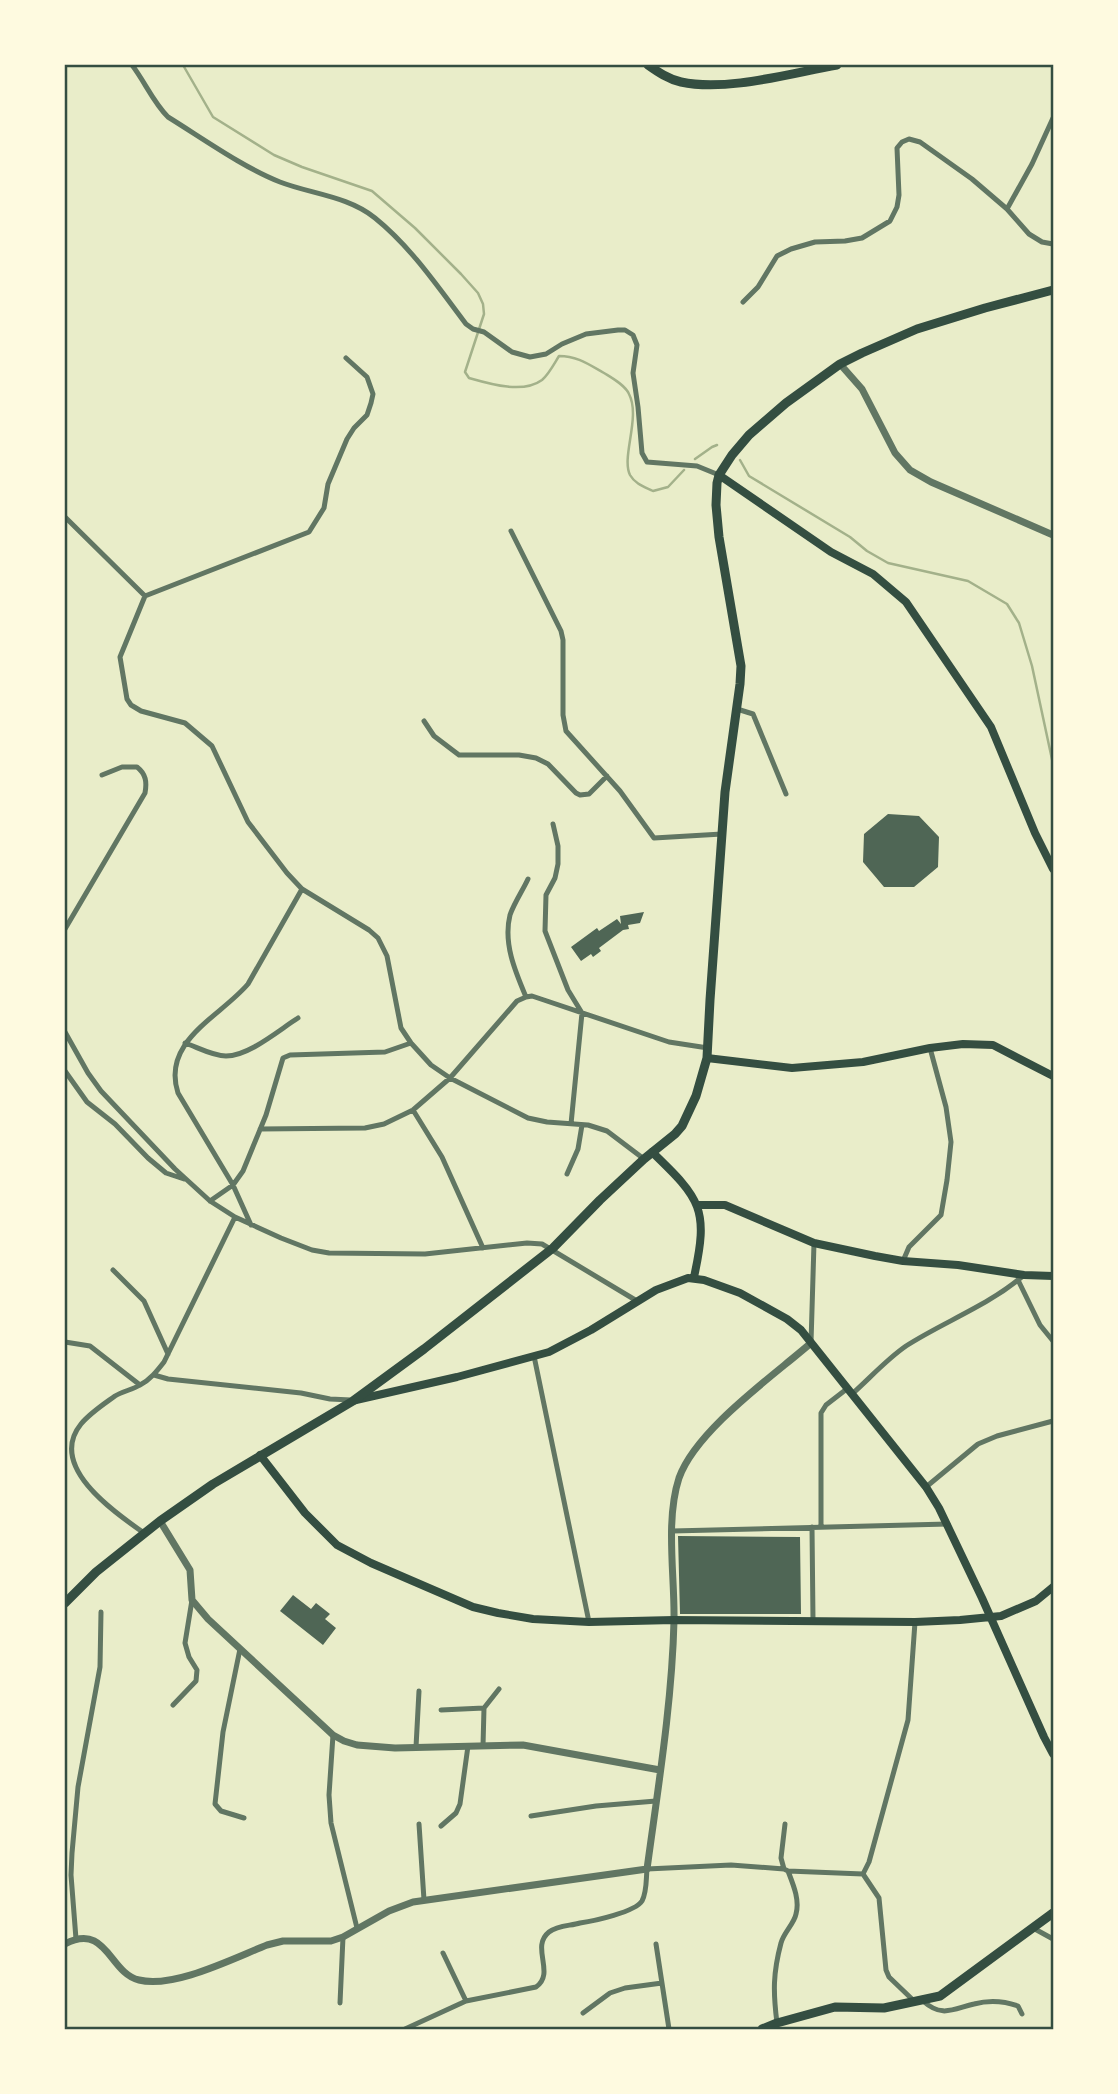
<svg xmlns="http://www.w3.org/2000/svg" width="1118" height="2094" font-family="'Roboto Serif',serif">
	<style>
		.lines { fill: none; stroke-linecap: round; stroke-linejoin: round }
		.stream { stroke: #a3b18a; stroke-width: 2.5 }
		.building { fill: #4f6655 }
		.minor { stroke: #617663; stroke-width: 5 }
		.tertiary { stroke: #617663; stroke-width: 7 }
		.secondary { stroke: #344e41; stroke-width: 8 }
		.primary { stroke: #344e41; stroke-width: 9 }
		.trunk { stroke: #344e41; stroke-width: 9 }
		.neatline { fill: none; stroke: #344e41; stroke-width: 2.5 }
	</style>
	<rect width="100%" height="100%" fill="#e9edc9"/>
	<g class="lines">
		<!-- stream -->
		<path class="stream" d="M183,65L213,117L274,155L302,167L372,191L415,228L461,274L478,293L483,304L484,314L465,372L469,378C490,384 523,394 542,380C549,374 554,364 559,356C577,356 588,364 604,373C612,378 625,385 629,394C641,417 621,457 630,475C635,484 645,487 653,491L668,487L684,470
			M695,459L712,447L717,445
			M740,460L749,476L850,537L867,551L888,563L968,581L1007,604L1019,623L1032,666L1053,764"/>
	</g>
	<!-- building -->
	<path class="building" d="M888,814L919,816L939,837L938,867L914,887H884L863,862L864,834Z
		M644,912L640,923L628,925L629,929L623,930L599,948L601,951L593,957L591,954L581,961L571,947L597,928L599,931L617,919L621,924L620,916Z
		M678,1536L800,1537L801,1614H680Z
		M293,1595L311,1609L316,1603L330,1614L325,1619L336,1628L323,1645L280,1611Z"/>
	<g class="lines">
		<!-- minor -->
		<path class="minor" d="M132,65C145,82 153,102 168,117C202,138 244,168 280,182C311,194 348,196 375,218C411,247 438,287 466,324L473,329L484,332L512,352L530,357L546,354L562,344L586,334L618,330H625L633,335L637,345L633,373L638,407L642,453L647,462L697,466L719,475
			M1007,209L1032,164L1053,118
			M743,302L758,287L777,256L791,249L815,242L845,241L862,238L890,221L897,207L899,195L897,148L902,142L909,139L920,142L972,179L1007,209L1029,234L1042,242L1053,244
			M346,358L367,377L373,394L371,403L367,415L354,428L347,439L328,484L324,508L309,532L145,596L120,657L127,699L131,705L141,711L185,723L212,746L248,822L287,873L302,889L369,930L378,938L387,956L401,1028L411,1043L431,1065L450,1078L528,1118L547,1122L588,1125L607,1131L644,1159
			M65,517L145,596
			M511,531L561,631L563,640V715L566,731L620,791L654,838L722,834
			M737,709L753,714L786,794
			M424,721L434,736L459,755H519L536,758L548,764L576,793L580,795L589,794L607,776
			M553,824L558,846V864L555,878L546,895L545,931L568,990L582,1013L571,1124
			M65,929L145,793C147,782 146,774 137,767H122L102,775
			M526,997C515,971 503,943 510,915C514,903 523,890 528,879
			M65,1032L88,1073L101,1091L175,1169L210,1201L235,1217
			M185,1043C197,1047 213,1056 226,1056C249,1056 279,1030 298,1018
			M65,1071L87,1102L115,1124L148,1158L166,1173L184,1179
			M413,1110L442,1157L483,1248
			M260,1129L365,1128L384,1124L413,1110L450,1078L517,1001L526,997L532,996L669,1042L708,1048
			M567,1174L578,1149L582,1125
			M210,1201L233,1185L243,1171L266,1115L283,1058L290,1055L385,1052L411,1043
			M251,1225L233,1185L178,1093C161,1041 220,1017 248,984L302,889
			M903,1261L909,1247L941,1215L947,1180L951,1142L946,1107L930,1048
			M113,1270L144,1301L168,1354
			M1018,1280L1040,1325L1053,1341
			M65,1342L90,1346L140,1385
			M811,1343L814,1243
			M534,1356L589,1622
			M154,1375L168,1379L301,1393L330,1399L351,1400
			M852,1394C870,1378 887,1359 906,1346C945,1321 988,1306 1024,1275
			M926,1487L978,1444L997,1436L1053,1421
			M812,1527L813,1620
			M821,1527V1413L826,1405L848,1388
			M672,1531L948,1524
			M144,1533C114,1512 47,1466 81,1424C90,1413 104,1404 115,1396C123,1391 132,1390 140,1385C150,1380 157,1371 164,1362L235,1217L281,1238L312,1250L329,1253L425,1254L527,1243L542,1244L637,1301
			M240,1649L223,1732L215,1804L221,1811L244,1818
			M173,1705L196,1681L197,1670L189,1657L185,1643L192,1600
			M441,1710L484,1708L499,1689
			M333,1735L329,1795L331,1823L357,1928
			M483,1746L484,1708
			M416,1747L419,1691
			M531,1816L596,1806L656,1801
			M419,1824L424,1900
			M785,1824L781,1858L784,1869L788,1871L863,1874
			M441,1826L456,1813L460,1804L468,1746
			M863,1874L869,1862L908,1720L915,1622
			M863,1874L879,1898L886,1970L889,1977L914,2001
			M1033,1928L1053,1939
			M76,1939L71,1875L72,1853L78,1787L100,1667L101,1612
			M656,1944L669,2029
			M443,1953L466,2001
			M923,2001C942,2018 953,2009 974,2004C989,2000 1004,2001 1018,2006L1022,2014
			M340,2003L343,1937
			M583,2013L610,1993L625,1988L662,1983
			M777,2023C773,1992 773,1973 781,1943C784,1932 794,1924 796,1914C800,1900 793,1884 788,1871
			M405,2029L466,2001L536,1987C556,1973 530,1947 549,1932C558,1925 570,1926 580,1923C594,1921 635,1912 642,1901C647,1892 646,1879 647,1869L731,1865L784,1869"/>
		<!-- tertiary -->
		<path class="tertiary" d="M840,364L862,389L895,453L910,470L931,482L1053,535
			M160,1521L190,1570L192,1600L208,1619L333,1735L344,1741L357,1745L395,1748L523,1745L660,1770
			M65,1944C107,1922 109,1973 139,1980C173,1989 234,1958 267,1945L283,1941H331L343,1937L389,1911L413,1902L647,1869C658,1788 672,1703 674,1621C675,1577 665,1521 679,1478C696,1430 773,1376 811,1343"/>
		<!-- secondary -->
		<path class="secondary" d="M719,475L831,552L873,574L906,602L991,727L1035,833L1053,869
			M707,1058L792,1068L863,1062L930,1048L963,1044L993,1045L1053,1076
			M652,1152C701,1199 709,1209 694,1277
			M697,1205H725L814,1243L875,1256L903,1261L958,1265L1024,1275L1053,1276
			M356,1400L457,1377L549,1352L591,1330L656,1290L688,1278L704,1280L740,1293L787,1319L801,1330L926,1487L939,1508L982,1598L1044,1737L1053,1754
			M260,1455L305,1513L337,1545L371,1563L473,1607L498,1613L533,1619L589,1622L674,1620L915,1622L960,1620L1001,1616L1036,1601L1053,1587"/>
		<!-- primary -->
		<path class="primary" d="M762,2029L777,2023L835,2007L884,2008L940,1996L1053,1913"/>
		<!-- trunk -->
		<path class="trunk" d="M648,65C658,72 668,79 681,82C727,92 791,73 837,65
			M65,1603L96,1572L160,1521L213,1484L353,1401L424,1349L553,1248L600,1200L644,1159L675,1134L682,1126L696,1096L707,1058L710,1000L725,792L740,684L741,666L719,537L716,505L717,483L719,475L732,455L749,435L786,403L840,364L862,353L917,329L985,308L1053,290"/>
	</g>
	<!-- border -->
	<rect width="1118" height="2094" fill="none" stroke="#fefae0" stroke-width="133"/>
	<rect x="66" y="66" width="986" height="1962" class="neatline"/>
</svg>
